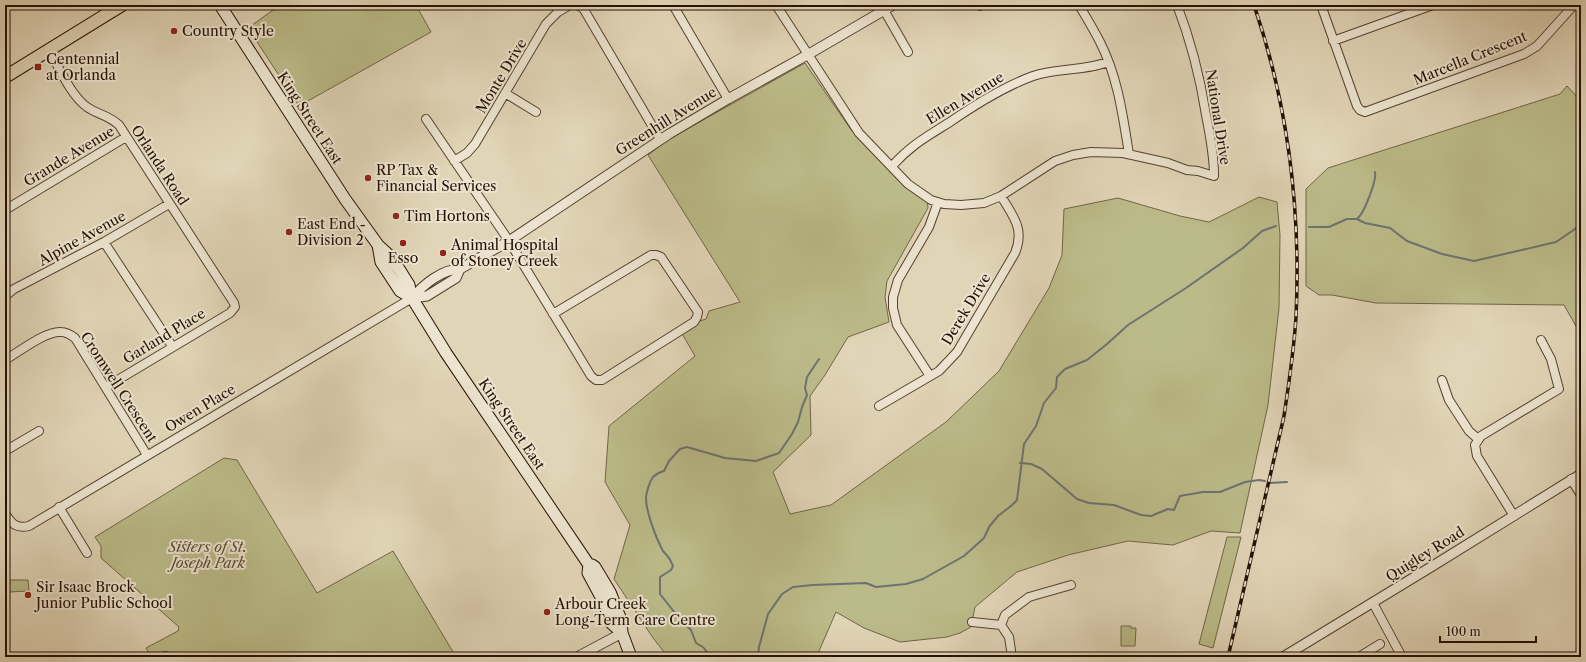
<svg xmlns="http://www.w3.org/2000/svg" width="1586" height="662" font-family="'Libre Caslon Text',serif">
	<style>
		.green { fill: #bbbb89; stroke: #706646 }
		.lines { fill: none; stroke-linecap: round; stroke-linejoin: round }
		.stream { stroke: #6c7371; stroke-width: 2 }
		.minor-casing { stroke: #554130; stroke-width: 10 }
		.tertiary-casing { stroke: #554130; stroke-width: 11 }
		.secondary-casing { stroke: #261003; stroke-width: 13 }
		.primary-casing { stroke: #261003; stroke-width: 14 }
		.minor { stroke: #ece4d0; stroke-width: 8 }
		.tertiary { stroke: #ece4d0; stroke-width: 9 }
		.secondary { stroke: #ece4d0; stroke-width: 11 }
		.primary { stroke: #e1d5b7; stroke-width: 12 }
		.rail-casing { stroke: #261003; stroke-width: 3.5 }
		.rail { stroke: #ece4d0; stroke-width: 2; stroke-dasharray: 6; stroke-linecap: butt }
		.poi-dot { fill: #8f2418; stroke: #ece4d0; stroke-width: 1.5 }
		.labels { text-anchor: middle; stroke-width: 4; stroke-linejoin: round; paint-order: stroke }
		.poi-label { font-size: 14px; fill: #261003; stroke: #ece4d0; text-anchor: start }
		.street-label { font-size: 14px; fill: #261003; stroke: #ece4d0 }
		.park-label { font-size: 14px; font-style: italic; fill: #5a4c32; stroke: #ece4d0 }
	</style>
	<rect width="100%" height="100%" fill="#e1d5b7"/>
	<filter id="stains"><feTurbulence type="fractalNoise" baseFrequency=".005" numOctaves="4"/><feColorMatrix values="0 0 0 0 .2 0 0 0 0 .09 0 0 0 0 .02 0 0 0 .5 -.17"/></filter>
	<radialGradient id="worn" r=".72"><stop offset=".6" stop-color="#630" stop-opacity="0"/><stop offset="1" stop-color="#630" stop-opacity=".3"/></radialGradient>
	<!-- green -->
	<path class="green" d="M280,5H416L431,32L299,106L248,28Z
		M805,63L852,131L913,190L927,198L928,208L887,281L885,297L889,322L848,337L825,375L810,396L811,435L773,472L790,514L831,505L946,422L999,371L1049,288L1062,255L1064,209L1118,198L1180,216L1209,222L1259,197L1277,202L1280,235L1279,308L1268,405L1240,533L1211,531L1173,545L1128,541L1068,555L1017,572L975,607L971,627L960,633L947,637L900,642L864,628L836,612L819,651L821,657H668L653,638L614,579L630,525L605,482L609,426L695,356L681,332L694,323L706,319L709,311L740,302L648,155L669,139Z
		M1567,86L1579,99L1581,115V335L1564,305L1376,303L1332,295H1319L1306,286V189L1328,168L1560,94Z
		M224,458L237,460L317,593L393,551L456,657H312L309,652L302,657H151L146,648L178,631L179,627L101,558V546L95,537Z
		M1227,537H1241L1213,648L1199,644Z
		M8,580H28L29,591L9,592Z
		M1121,626H1131V628H1136L1135,646H1121Z"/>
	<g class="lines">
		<!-- stream -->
		<path class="stream" d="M1358,218C1364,213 1377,180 1375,172
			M1309,227H1329L1347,219H1357L1365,223L1390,228L1407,241L1442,254L1474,261L1556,242L1575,229L1581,223
			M1020,463L1031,464L1042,469L1077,499L1089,503L1114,505L1141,515L1151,516L1168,509L1174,510L1180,496L1203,492H1220L1245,482L1259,480L1265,481
			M1270,483L1287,482
			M711,657L703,647L696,643L691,630L679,618L660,594V577L671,570L673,566C670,557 668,557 663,551C656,538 646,512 646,498C646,493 650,481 653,477C656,474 660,472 664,471L669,461L680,449L687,447L725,458L756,461L779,453L792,434L798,422L802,407L807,395L805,388L807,377L819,359
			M758,657L759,647L768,614L782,594L793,587L813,585L866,583L876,587L906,584L923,579L964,556L984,538L989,527L998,516L1011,506L1017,500L1024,444L1036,426L1044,403L1056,388L1057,377L1065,369L1087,360L1107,344L1128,325L1186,288L1243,248L1262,231L1276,226"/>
		<!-- minor casing -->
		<g class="minor-casing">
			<path id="minor" d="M577,5L583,8L586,13L660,139
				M673,5L728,99
				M776,5L859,133L908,184L931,200L944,204L961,205L984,203L1001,196L1055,161L1073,155L1091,152L1123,153L1168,163L1187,170L1198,171L1214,176C1214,155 1210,135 1206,115C1200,77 1191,41 1177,5
				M980,5V6
				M1079,5C1086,17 1094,30 1100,42C1118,77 1123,117 1129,154
				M1321,5L1357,106L1360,110L1365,112L1524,54L1537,46L1574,5
				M884,10L908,52
				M1333,41L1433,5
				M49,50C59,67 71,96 87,107C98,115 107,114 119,125L234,303L235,307L230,313L106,387
				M505,93L536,112
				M426,119L509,241L591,376L596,380H602L694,322L697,317L698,312L661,257L656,255H651L553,314
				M454,161L467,153L475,144L546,24L558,12L570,5
				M892,166C911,145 926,137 950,122C976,104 1003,87 1033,76C1057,68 1085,71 1108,62
				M5,210L126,137
				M104,242L172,346
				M8,294L14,289L104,242L169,204
				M5,360C19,352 45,331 61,332C66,332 71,335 75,338L147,455
				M930,376L897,325L893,308V297L898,280L929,227L938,202
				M1442,380L1449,400L1469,431L1478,439
				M879,406L939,371L957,352L1015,253C1025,229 1013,216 1001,196
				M5,451L39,431
				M1571,479L1581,495
				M59,507L87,553
				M5,513C11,524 17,529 29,526L412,298
				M1514,516L1477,456L1475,445L1481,436L1559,389L1551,359L1541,340
				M1373,603L1402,657
				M972,622L1001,625
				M1001,625L1005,615L1029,597L1071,585
				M1001,625L1009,637L1012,657
				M164,657L165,656
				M1359,657L1380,644"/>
		</g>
		<!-- tertiary casing -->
		<g class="tertiary-casing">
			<path id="tertiary" d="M412,298C423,285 442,269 460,269L509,241L669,134L728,99L809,54L893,5
				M412,298L427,296L456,278L460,269
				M577,657L622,633
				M1283,657L1431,567L1581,474"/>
		</g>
		<!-- secondary casing -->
		<g class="secondary-casing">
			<path id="secondary" d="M220,5L345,199L378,245L390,256L399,269L409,285L412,298L446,353L589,565L588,573L602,599L612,624L622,633
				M378,245L381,262L400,291L412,298
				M589,565H592L595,567L610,592L621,620L622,633L631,657"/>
		</g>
		<!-- primary casing -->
		<g class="primary-casing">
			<path id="primary" d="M5,77L122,5"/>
		</g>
		<!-- minor -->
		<use href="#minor" class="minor"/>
		<!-- tertiary -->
		<use href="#tertiary" class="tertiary"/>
		<!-- secondary -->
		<use href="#secondary" class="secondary"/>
		<!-- primary -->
		<use href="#primary" class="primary"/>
		<!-- rail casing -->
		<g class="rail-casing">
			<path id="rail" d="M1228,657L1284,416C1289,383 1294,350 1296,317C1301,212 1288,105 1254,5"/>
		</g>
		<!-- rail -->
		<use href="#rail" class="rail"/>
	</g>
	<!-- markers -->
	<g class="poi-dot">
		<circle cx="174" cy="31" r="4"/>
		<rect x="34" y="63" width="8" height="8" rx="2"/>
		<circle cx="368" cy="178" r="4"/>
		<circle cx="396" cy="216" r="4"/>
		<circle cx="289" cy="232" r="4"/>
		<circle cx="403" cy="243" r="4"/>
		<circle cx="443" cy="253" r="4"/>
		<circle cx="28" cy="595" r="4"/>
		<circle cx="547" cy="612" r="4"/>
	</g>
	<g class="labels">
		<!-- poi labels -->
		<g class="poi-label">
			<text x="182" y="36">Country Style</text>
			<text x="46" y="64">Centennial<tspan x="46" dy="16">at Orlanda</tspan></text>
			<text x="376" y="175">RP Tax &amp;<tspan x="376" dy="16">Financial Services</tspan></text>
			<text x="404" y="221">Tim Hortons</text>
			<text x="297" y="229">East End -<tspan x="297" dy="16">Division 2</tspan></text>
			<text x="451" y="250">Animal Hospital<tspan x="451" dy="16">of Stoney Creek</tspan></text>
			<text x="403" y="263" text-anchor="middle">Esso</text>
			<text x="36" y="592">Sir Isaac Brock<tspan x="36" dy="16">Junior Public School</tspan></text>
			<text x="555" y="609">Arbour Creek<tspan x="555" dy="16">Long-Term Care Centre</tspan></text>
		</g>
		<!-- street labels -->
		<g class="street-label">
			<text transform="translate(1470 58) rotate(-22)" y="5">Marcella Crescent</text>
			<text transform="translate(501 76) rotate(-59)" y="5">Monte Drive</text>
			<text transform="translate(965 98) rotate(-31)" y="5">Ellen Avenue</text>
			<text transform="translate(1218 117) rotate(81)" y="5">National Drive</text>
			<text transform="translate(310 118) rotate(57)" y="5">King Street East</text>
			<text transform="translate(666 121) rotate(-32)" y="5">Greenhill Avenue</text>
			<text transform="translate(69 156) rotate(-31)" y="5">Grande Avenue</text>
			<text transform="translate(160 165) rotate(57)" y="5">Orlanda Road</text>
			<text transform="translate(82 238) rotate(-29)" y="5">Alpine Avenue</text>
			<text transform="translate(966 309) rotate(-59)" y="5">Derek Drive</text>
			<text transform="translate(164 336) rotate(-31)" y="5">Garland Place</text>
			<text transform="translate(119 387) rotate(57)" y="5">Cromwell Crescent</text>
			<text transform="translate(200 408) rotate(-31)" y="5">Owen Place</text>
			<text transform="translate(512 424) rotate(56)" y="5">King Street East</text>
			<text transform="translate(1425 554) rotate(-32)" y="5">Quigley Road</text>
		</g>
		<!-- park labels -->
		<g class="park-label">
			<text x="208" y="552">Sisters of St.<tspan x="208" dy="16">Joseph Park</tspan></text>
		</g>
	</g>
	<!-- margin -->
	<rect width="1586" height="662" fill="none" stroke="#e1d5b7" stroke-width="20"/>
	<rect x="6" y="6" width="1574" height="650" fill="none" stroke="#261003" stroke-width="2"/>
	<rect x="10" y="10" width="1566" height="642" fill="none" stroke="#261003"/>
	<!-- scale -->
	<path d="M1440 636v6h96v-6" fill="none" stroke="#261003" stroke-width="2"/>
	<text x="1446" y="636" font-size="12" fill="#261003" stroke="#ece4d0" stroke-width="3" paint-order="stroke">100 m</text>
	<rect width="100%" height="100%" filter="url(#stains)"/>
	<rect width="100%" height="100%" fill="url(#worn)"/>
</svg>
